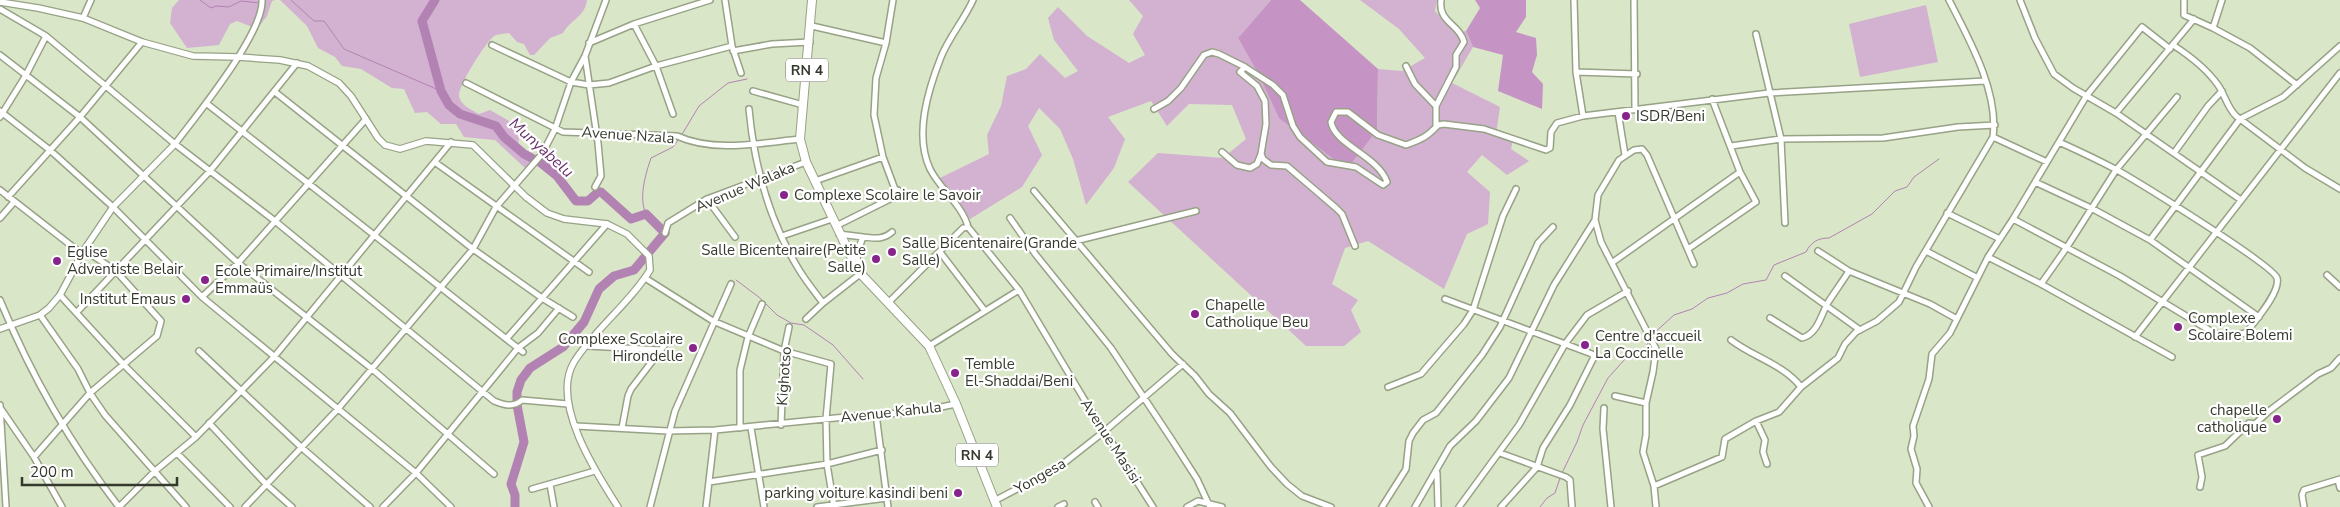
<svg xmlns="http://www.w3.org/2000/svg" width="2340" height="507" font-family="'Nunito Sans',sans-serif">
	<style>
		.green { fill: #d2b1d1 }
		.forest { fill: #c594c5 }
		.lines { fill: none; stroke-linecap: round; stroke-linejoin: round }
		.stream { stroke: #b283b2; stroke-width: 1 }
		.river { stroke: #b283b2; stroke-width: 9 }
		.minor-casing { stroke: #97a286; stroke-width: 8 }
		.tertiary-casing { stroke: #97a286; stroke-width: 8 }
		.trunk-casing { stroke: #97a286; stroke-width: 10 }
		.minor { stroke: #fff; stroke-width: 5 }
		.tertiary { stroke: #fff; stroke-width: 5.5 }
		.trunk { stroke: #fff; stroke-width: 8 }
		.poi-dot { fill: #87238b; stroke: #fff; stroke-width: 2 }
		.labels { text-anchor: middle; stroke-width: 4.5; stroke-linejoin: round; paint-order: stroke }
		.shield { fill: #fff; stroke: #72746c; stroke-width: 1 }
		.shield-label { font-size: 14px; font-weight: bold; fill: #35392d }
		.poi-label { font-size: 15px; fill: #35392d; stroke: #fff; text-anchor: start }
		.street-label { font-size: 15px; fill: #35392d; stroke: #fff }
		.water-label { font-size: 16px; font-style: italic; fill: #6a2f6c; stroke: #fff }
	</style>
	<rect width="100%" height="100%" fill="#dae6c8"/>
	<!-- green -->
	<path class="green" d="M179,0H275L272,1L267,16L257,29L237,21L230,24L219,45L187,48L170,23L172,8Z
		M280,0H587C585,17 570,20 563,33L550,38L534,55H530L524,44L517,42L509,33C505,34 497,34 494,36C485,43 458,86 459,96C460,105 472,110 479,114L490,110L509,121L520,133L518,145L527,154L530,164L525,168L495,140L464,137L456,124H441L427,112L415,113L404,89L392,88L361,69L342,66L335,57L318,48L307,26Z
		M1129,0H1271L1238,38L1260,77L1377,130L1378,69L1402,71L1425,58L1399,29L1360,0H1437L1435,11L1455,33L1466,31L1473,47L1452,83L1500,107L1496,135L1513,140L1511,149L1529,161L1507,175L1482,155L1467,172L1490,192L1488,224L1467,234L1444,289L1368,241L1345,248L1332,284L1358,300L1351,310L1361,332L1344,346H1306L1128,182L1158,153L1223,158L1246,139L1232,105L1189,104L1167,126L1151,101L1108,117L1125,139L1114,168L1086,205L1073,159L1060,129L1039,108L1028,126L1042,155L1022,187L970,219L940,178L989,154L987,135L1001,106L1007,76L1026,69L1040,54L1065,78L1078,71L1054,40L1048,18L1058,7L1087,36L1129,63L1145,55L1133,34L1143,16Z
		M1926,5L1938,62L1860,77L1849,24Z"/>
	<!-- forest -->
	<path class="forest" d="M1271,0H1300L1378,69L1377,130L1347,169L1279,118L1260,77L1238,38Z
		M1475,0H1526V17L1516,32L1536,38L1537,55L1532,72L1543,84L1542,109L1498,91L1503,55L1473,47L1466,31L1480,8Z"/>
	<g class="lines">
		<!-- stream -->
		<path class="stream" d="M200,0L211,8L216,6L229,7L241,1L259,3
			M291,0L314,21H324L344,49L441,91
			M681,136L699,106L728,83L747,79
			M646,214C638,198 646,173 651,158L673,147L679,139
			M736,280L760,298L777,315L791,323L804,325L833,345L863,379
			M1651,336L1674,315L1692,309L1708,298L1727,293L1743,284L1766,280L1774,265L1806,252C1811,242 1818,238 1829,238L1872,214L1895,191L1907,187L1914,177L1939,159
			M1562,473L1577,442L1583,425L1608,378L1626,358L1645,349L1649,340
			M1540,507L1547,498L1555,493L1560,478"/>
		<!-- river -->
		<path class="river" d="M435,0L422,21L441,91L449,105L460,114L496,126L504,137L524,154L541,163L557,176L576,201H588L598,192H601L631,219L646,214L665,233L634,270L614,276L599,289L584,322L563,347L530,368L521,380L517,392V405L524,442L511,484L515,495V507"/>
		<!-- minor casing -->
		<g class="minor-casing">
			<path id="minor" d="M725,0L732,46L741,73
				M973,0C964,20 949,37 941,57C928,90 914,135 930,169C940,189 963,206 968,227L1019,290L1084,399L1153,507
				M1574,0L1576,72L1583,116
				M1634,0L1635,108
				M2020,0L2035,38L2054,74L2073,88L2116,113L2241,200
				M2184,0V15L2213,28L2222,0
				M0,9L46,36L175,144L275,221L494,401C504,405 513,408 522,400L568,404
				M83,18L91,0
				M634,24L656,66L673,114
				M812,26L886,43
				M2213,28L2250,48L2297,85
				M1756,34L1781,139L1785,223
				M589,43L634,24L710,0
				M492,45L571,82L589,85L609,83L656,66L732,46
				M2173,45C2190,56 2206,68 2218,85C2225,95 2227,107 2236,116L2305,168L2340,189
				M733,51L772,44L810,42
				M0,55L80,117L238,263L371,368L494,474
				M585,56L598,143L601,176L595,187
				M1406,66L1415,84L1436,106
				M1245,67L1240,72L1257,86L1265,101L1266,124L1261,154L1263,159L1271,165L1287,166L1336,208L1342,214L1355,246
				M1576,72L1637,74
				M466,83L563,132L677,136C715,153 760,143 800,139
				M753,91L803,105
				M275,92L473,249L542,298L573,317
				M206,103L523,352
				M749,109C754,164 769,220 798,268C805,280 814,291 823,303
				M1154,109L1168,101L1181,88L1204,55L1212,52L1219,54L1245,67L1273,85L1283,95L1293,126L1300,137L1327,162L1356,167L1383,185L1387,182C1378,156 1335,145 1331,122L1336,112H1348L1378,135L1406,145C1422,139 1427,137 1438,125L1444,124L1484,129L1546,150L1550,148L1551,132L1557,123L1583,116L1769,93L1985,81
				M0,111L51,151L113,207L202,297L416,473L451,507
				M1618,112L1625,155
				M2116,113L2194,19
				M0,117L26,75L46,36
				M1436,126V106L1456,67V55L1464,42C1459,23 1438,23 1441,0
				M1993,137L2047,162
				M175,144C196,116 264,33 262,0
				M1731,146L1781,139L1883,138L1958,127L1995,125
				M1222,152L1237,165L1250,168L1257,164L1261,154
				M2174,153L2208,106L2222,91
				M436,163L589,272
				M815,181L883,157
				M2035,182L2093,209L2150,240L2259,317
				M0,190L82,254
				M1034,191L1172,354L1195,376L1209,394L1230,413L1271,467L1287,484L1302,496L1331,507
				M8,197L80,117L142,42
				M707,199L735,237
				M1947,213L2000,239
				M0,218L14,202
				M1010,218L1036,255L1111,348L1172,440L1197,479L1210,507
				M2013,219L2120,276L2214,333L2225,336L2246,333C2254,322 2281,292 2277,278C2273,265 2138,182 2117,170C2098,160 2079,151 2059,142
				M836,226L892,198L898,190L896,192L883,157L874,115L876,78L886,43L893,0
				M665,233L668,223L707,199L806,162
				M839,234L863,237
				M782,236L832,219
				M2150,240L2240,119L2283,97L2340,46
				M1075,241L1196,211
				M1688,249L1756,202L1740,172L1712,99
				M1818,251L1849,271L1930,304L1957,319
				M1926,251L1976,277
				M940,252L985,311
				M1988,257L2041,284L2172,357
				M1613,262L1740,172
				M858,268L857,253L863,237C875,238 883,240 892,232
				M2327,275L2340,287
				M1785,276L1860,330
				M645,278L713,321L784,351L831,364L826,419L827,464L834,507
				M2041,284L2067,247L2116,170L2177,97
				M60,295L124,365L196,437
				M202,297L238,263L366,119
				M1445,299L1592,354L1594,357L1570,405L1543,448L1537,467L1501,507
				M0,300C30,373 71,445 119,507L155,471L196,437L274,357L451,142
				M889,302L963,228L968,227
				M77,312L210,171L297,63
				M40,315L78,369L90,393L105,415L186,507
				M1770,318L1802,338C1817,334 1821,316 1827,304C1834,293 1842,282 1849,271
				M806,319L823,303L860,274
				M2135,337L2340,73
				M507,338L607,224
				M1731,340C1753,357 1783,364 1801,387
				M588,346L661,350
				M929,346L1019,290
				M199,351L301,447L370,507
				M1388,387L1421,374L1464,324L1473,310L1503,216L1516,189
				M1615,396L1646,403
				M0,405L6,507
				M1604,408L1603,429L1611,507
				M1,409L34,457L62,507
				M876,414L888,507
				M1756,421L1765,440L1763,452L1767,464
				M209,423L266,484L292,507
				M781,425L784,351L789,327
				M576,426L668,431L715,430L876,414L911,413L956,404
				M622,428L628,396L631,389L670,338
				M740,428V370L748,337L762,304
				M751,428L764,507
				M177,453L230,507
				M1500,453L1566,477L1570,480L1572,507
				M34,457L90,393L157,336L161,321L115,270L84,250
				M1437,473L1438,507
				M2338,480L2340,488
				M709,482L827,464L882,450
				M550,484L554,507
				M1654,486L1722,457L1725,439L1756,421L1779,412L1801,387L1838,358L1845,344L1856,332L1877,321L1899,302L1916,267L1993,137C1999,92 1969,39 1949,0
				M2200,487L2202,477L2198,455L2225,446L2249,423L2255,424L2269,411L2318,374L2331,368L2340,358
				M532,489L595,471
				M994,501L1059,467L1106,430L1183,364
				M1095,502L1098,507
				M245,507L337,410L473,249L496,207L542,154L555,129L571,82L585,56L606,0
				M383,507L416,473L518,348L538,333L559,308
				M650,507L675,411L731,284
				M706,507L715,430
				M817,507L887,498
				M1058,507L1064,504
				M1187,507L1198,501L1222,507
				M1382,507L1406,469L1409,441L1413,433L1423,420L1436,413L1482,355L1500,327L1538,243L1553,227
				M1415,507L1450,446L1476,421L1509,378L1554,285L1595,220
				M1459,507L1519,425L1565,344L1587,315L1628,291
				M1656,507L1654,486L1643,452L1646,435V403L1653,372L1656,349L1601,242L1595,220L1598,195L1619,160L1634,150L1642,149L1647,155L1694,264
				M1929,507L1916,483L1917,469L1911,449L1914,436L1913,426L1929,379L1932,354L1950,333L1988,257L2013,219L2087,95L2142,27L2170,49
				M2304,507L2302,495L2304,490L2340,479"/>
		</g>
		<!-- tertiary casing -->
		<g class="tertiary-casing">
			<path id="tertiary" d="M0,2L38,8L83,18L142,42L193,56L238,57L280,60L308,66L339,83L351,96L378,138L385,145L400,149L426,141L473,145L526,197L547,213L564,219L607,224L627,234L649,256L650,270C630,303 594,330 574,362C550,402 596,473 618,507
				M0,329L40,315L49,308L60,295L84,250L113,207L175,144"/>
		</g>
		<!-- trunk casing -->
		<g class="trunk-casing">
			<path id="trunk" d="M812,0L800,139L806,162L858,271L929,346L956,404L997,507"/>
		</g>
		<!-- minor -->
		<use href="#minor" class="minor"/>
		<!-- tertiary -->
		<use href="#tertiary" class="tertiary"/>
		<!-- trunk -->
		<use href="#trunk" class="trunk"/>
	</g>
	<!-- markers -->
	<g class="poi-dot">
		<circle cx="1626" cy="116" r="5"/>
		<circle cx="784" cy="195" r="5"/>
		<circle cx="892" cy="252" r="5"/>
		<circle cx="876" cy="259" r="5"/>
		<circle cx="57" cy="261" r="5"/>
		<circle cx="205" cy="280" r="5"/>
		<circle cx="186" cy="299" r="5"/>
		<circle cx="1195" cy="314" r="5"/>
		<circle cx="2178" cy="327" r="5"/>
		<circle cx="1585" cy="345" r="5"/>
		<circle cx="693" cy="348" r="5"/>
		<circle cx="955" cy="373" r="5"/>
		<circle cx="2277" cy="419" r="5"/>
		<circle cx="958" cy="493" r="5"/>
	</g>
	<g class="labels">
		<!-- shield labels -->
		<g class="shield">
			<rect x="786" y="58.5" width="42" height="23" rx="4"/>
			<rect x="956" y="443.5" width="42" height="23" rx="4"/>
		</g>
		<g class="shield-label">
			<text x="807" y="75">RN 4</text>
			<text x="977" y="460">RN 4</text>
		</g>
		<!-- poi labels -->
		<g class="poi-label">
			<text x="1636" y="121">ISDR/Beni</text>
			<text x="794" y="200">Complexe Scolaire le Savoir</text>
			<text x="902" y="248">Salle Bicentenaire(Grande<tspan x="902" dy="17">Salle)</tspan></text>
			<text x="866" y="255" text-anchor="end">Salle Bicentenaire(Petite<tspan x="866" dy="17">Salle)</tspan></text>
			<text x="67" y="257">Eglise<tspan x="67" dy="17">Adventiste Belair</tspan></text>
			<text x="215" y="276">Ecole Primaire/Institut<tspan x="215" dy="17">Emmaüs</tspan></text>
			<text x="176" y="304" text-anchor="end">Institut Emaus</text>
			<text x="1205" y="310">Chapelle<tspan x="1205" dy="17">Catholique Beu</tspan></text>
			<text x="2188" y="323">Complexe<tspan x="2188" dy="17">Scolaire Bolemi</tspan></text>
			<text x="1595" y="341">Centre d'accueil<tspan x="1595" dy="17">La Coccinelle</tspan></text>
			<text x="683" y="344" text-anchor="end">Complexe Scolaire<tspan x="683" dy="17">Hirondelle</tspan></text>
			<text x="965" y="369">Temble<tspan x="965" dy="17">El-Shaddai/Beni</tspan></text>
			<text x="2267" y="415" text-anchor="end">chapelle<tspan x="2267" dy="17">catholique</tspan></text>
			<text x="948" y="498" text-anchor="end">parking voiture kasindi beni</text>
		</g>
		<!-- street labels -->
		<g class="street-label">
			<text transform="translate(628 135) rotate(4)" y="5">Avenue Nzala</text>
			<text transform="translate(745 187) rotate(-23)" y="5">Avenue Walaka</text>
			<text transform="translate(784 376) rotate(-86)" y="5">Kighotso</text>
			<text transform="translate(891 412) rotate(-6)" y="5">Avenue Kahula</text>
			<text transform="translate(1111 441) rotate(57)" y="5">Avenue Masisi</text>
			<text transform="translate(1040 476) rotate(-30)" y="5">Yongesa</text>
		</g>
		<!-- water labels -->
		<g class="water-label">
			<text transform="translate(542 147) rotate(42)" y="6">Munyabelu</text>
		</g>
	</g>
	<!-- scale -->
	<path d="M22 477v8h155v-8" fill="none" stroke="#35392d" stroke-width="2.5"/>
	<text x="30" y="477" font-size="15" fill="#35392d" stroke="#ffffff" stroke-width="4" paint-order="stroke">200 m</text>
</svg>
